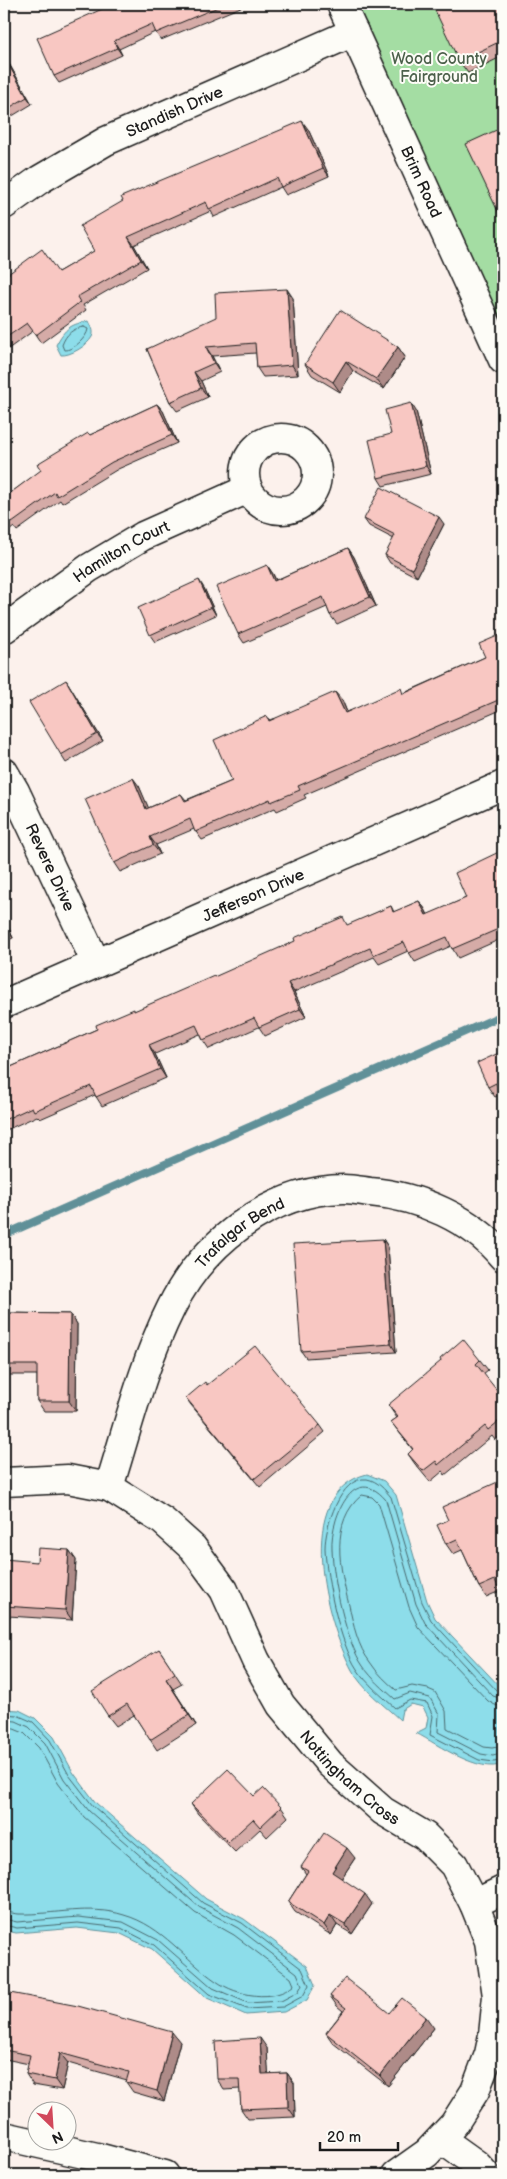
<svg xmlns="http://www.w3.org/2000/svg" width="507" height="2179" font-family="'Balsamiq Sans',sans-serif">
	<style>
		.green { fill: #a4dda3; stroke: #607c60 }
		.water { fill: #8dddea; stroke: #609098 }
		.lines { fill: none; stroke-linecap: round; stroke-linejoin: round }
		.shore { stroke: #49696e; stroke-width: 1 }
		.stream { stroke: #609098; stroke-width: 8 }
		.minor-casing { stroke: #1c1c1c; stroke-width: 31 }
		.minor { stroke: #fdfcf7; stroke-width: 28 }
		.wall { fill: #d5aba7; stroke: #1c1c1c }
		.shaded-wall { fill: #ae8b88; stroke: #1c1c1c }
		.building { fill: #f8c7c2; stroke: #1c1c1c }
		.labels { text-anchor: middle; stroke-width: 4; stroke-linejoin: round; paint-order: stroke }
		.park-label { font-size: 16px; fill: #4c604b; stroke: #fdfcf7 }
		.street-label { font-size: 16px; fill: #1c1c1c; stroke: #fdfcf7 }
	</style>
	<rect width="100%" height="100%" fill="#fcf1ec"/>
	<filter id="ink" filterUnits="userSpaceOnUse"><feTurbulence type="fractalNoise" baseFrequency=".02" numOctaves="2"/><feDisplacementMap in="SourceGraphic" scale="10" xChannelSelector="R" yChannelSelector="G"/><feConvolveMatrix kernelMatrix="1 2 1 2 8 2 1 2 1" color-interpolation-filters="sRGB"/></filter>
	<g filter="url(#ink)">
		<!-- green -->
		<path class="green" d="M341,4H503V360Z"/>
		<!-- water -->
		<path class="water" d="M89,321C91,326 95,331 92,337C87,346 70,356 61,355L56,345C65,328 71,324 89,321Z
			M367,1474L384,1481L396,1495L427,1601L435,1618L503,1690V1764C479,1774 439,1745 416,1733L426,1728L428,1717L423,1707L411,1704L402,1710L400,1720C384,1705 362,1689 352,1670C326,1622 292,1493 367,1474Z
			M4,1709L19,1710L35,1718L54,1737L73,1772L96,1803L206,1899L244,1919L307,1966L315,1985L307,2000L284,2012L246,2015L207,1998L152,1949L119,1933L77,1928L16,1933L4,1930Z"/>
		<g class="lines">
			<!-- shore -->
			<path class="shore" d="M84,327L88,329C87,338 72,351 64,350L62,345C66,334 73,328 84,327Z
				M503,1693L497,1691L431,1620L422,1602L391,1497C385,1490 378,1481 367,1479C340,1476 325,1528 325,1548C326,1579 340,1644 357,1669C367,1684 382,1696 395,1708L410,1700L427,1703L433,1716L430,1735L479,1760L494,1762L503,1760
				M503,1699L493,1696L425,1623L416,1604L386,1500C353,1461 330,1520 332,1549C333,1580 346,1642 363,1666C372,1679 384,1689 395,1699L410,1693L430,1698L439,1714L438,1732L481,1754L493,1756L503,1753
				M503,1707L495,1705L488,1701L418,1627L409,1607L379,1504L372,1497L362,1495C329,1522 340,1569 349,1605C353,1624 358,1647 370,1662C377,1673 387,1682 396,1690L412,1686L428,1689L435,1692L446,1711L447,1728L484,1747L492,1748L503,1746
				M4,1714L17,1715L33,1722L50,1740L69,1775L93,1806L203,1903L242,1923L302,1969L309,1985L303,1996L283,2007L247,2009L209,1994L154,1945L121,1928L78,1923L17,1928L4,1925
				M4,1720L16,1721L29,1727L45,1743L64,1779L89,1811L199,1907L238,1928L297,1973L302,1985L298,1992L281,2001L248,2003L213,1988L158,1940L123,1922L78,1917L17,1922L4,1919
				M4,1727L14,1729L24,1733L39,1748L58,1783L84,1817L195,1913L234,1935L291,1978L294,1985C274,2003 237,1996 216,1981C185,1960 163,1926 124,1915C89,1904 54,1915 19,1914C14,1914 9,1912 4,1911"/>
			<!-- stream -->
			<path class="stream" d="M4,1235L503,1015"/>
			<!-- minor casing -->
			<g class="minor-casing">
				<g id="minor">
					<path id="s1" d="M341,4L503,360"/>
					<path id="s2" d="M4,205L39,180L106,141L354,32"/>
					<circle cx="281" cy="474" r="36"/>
					<path id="s3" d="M4,629L89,568L143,536L248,489"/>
					<path id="s4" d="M4,772L15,791L96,963"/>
					<path id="s5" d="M4,1004L503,785"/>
					<path id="s6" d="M4,1482L68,1479L109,1487L163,1521L193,1548L224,1590L256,1661L281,1705L330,1764L383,1811L425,1836L454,1865L474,1904L489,1941L497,1996L493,2035L489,2054L475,2091L454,2124L427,2153L396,2175"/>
					<path id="s7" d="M109,1487C128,1427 143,1364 171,1308C202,1244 270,1190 344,1189C353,1189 362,1191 370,1192C419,1196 472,1219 503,1257"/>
					<path d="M474,1904L503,1890"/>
					<path d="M4,2136L97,2157L165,2175"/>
					<path d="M441,2139L476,2164L486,2175"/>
				</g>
			</g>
			<!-- minor -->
			<use href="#minor" class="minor"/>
		</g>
		<!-- wall -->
		<path class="wall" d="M110,4H248L161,40L155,32L119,49L122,55L59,83L54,76L111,5Z
			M503,4V56L468,73L459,61Z
			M4,55L32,104L4,121Z
			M308,129L329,176L286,195L281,187L214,217L211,211L134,245L147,268L83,305L86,310L41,343L33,331L4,352V277L58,272Z
			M293,298L298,375L263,377L257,368L256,353L212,356L220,372L201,381L208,397L177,411L170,402L147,349Z
			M398,347L405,357L384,389L353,371L340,392L312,375L305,364Z
			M157,404L163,411L177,443L118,469L62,503L60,500L17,531L14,527L4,535V496L5,497L90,435Z
			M416,411L431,474L383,486L378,478L391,434Z
			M364,519L444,524L417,577L390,563L385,555L394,539L369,526Z
			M348,548L354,557L376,606L337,624L330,615L327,607L244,643L238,634L267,565L273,574L276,580Z
			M204,588L216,615L155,642L150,635Z
			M503,636V709L304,795L306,798L277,811L275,808L202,840L194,829L156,845L160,854L120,872L114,863L139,786L148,808L181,794L186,800L232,781L267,716L270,720L342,700L347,712L404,693L485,657Z
			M66,680L103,741L66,763L61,755Z
			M503,850V938L458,958L451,946L415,962L408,951L379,964L374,957L294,992L306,1017L265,1036L259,1027L209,1049L203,1040L200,1034L155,1054L166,1078L102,1106L95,1095L40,1119L37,1116L4,1131V1070L97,1029L135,1011L215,977L349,925L391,906L394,912L419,901L425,909L428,915L466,898Z
			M4,917L13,938L4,942Z
			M503,1051L502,1094L495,1097L488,1087Z
			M383,1239L388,1247L396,1352L306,1358L301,1351Z
			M4,1313L70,1314L77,1324L76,1411H44L37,1401V1375H4Z
			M480,1360L488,1370L483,1374L503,1398V1434L495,1440L492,1436L445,1475L443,1471L430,1482L415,1464L408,1454L413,1450L391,1422L397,1418L388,1405Z
			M207,1385L320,1425L325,1432L260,1487L191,1405L186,1398Z
			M503,1472L500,1591L486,1597L479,1587L462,1550L453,1554L446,1544L502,1480Z
			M69,1550L76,1560L72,1620L8,1616L4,1609V1569L37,1562Z
			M159,1649L182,1684L173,1689L196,1725L157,1750L134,1715L116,1726L108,1716Z
			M254,1796L281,1807L288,1817L267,1837L260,1829L235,1852L198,1814L191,1804Z
			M355,1858L341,1879L372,1904L352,1934L337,1925L331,1935L295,1912L288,1902L306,1874L301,1867Z
			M330,1996L389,2013L434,2028L388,2086L333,2043L326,2033L343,2011L337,2006Z
			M4,2024L180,2042L164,2101L133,2092L126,2082L127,2080L68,2063L62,2090L33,2085L26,2074L29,2064L5,2059L4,2057Z
			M267,2048L268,2074L287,2073L294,2083L295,2117L248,2119L241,2109L240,2089L224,2090L217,2079Z"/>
		<!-- shaded-wall -->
		<path class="shaded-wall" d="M114,41L119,49L122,55L117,48Z
			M4,55L32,104L27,97L4,57Z
			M302,121L308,129L329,176L323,168Z
			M128,237L134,245L147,268L141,260Z
			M287,289L293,298L298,375L292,365Z
			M206,347L212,356L220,372L214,363Z
			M398,347L405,357L384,389L376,379Z
			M346,361L353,371L340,392L333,382Z
			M194,372L201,381L208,397L201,388Z
			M411,403L416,411L431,474L426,466Z
			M157,404L163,411L177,443L172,435Z
			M439,517L444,524L417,577L412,569Z
			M348,548L354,557L376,606L370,597Z
			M267,565L273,574L280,590L274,581Z
			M199,580L204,588L216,615L211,607Z
			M66,680L71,688L103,741L97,734Z
			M335,692L342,700L351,722L345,713Z
			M133,778L139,786L153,818L146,809Z
			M150,837L156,845L160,854L153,845Z
			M419,901L425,909L432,924L426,915Z
			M4,917L13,938L6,928L4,924Z
			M288,983L294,992L306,1017L300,1009Z
			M149,1045L155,1054L166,1078L160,1069Z
			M383,1239L388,1247L396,1352L391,1344Z
			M70,1314L77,1324L76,1411L69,1401Z
			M69,1550L76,1560L72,1620L65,1610Z
			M166,1679L173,1689L196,1725L189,1715Z
			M347,1848L355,1858L339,1882L332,1872Z
			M365,1894L372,1904L352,1934L345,1924Z
			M330,1915L337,1925L331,1935L324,1925Z
			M426,2017L434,2028L388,2086L380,2076Z
			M172,2032L180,2042L164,2101L157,2091Z
			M260,2038L267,2048L269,2084L262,2074Z
			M60,2053L68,2063L62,2090L55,2080Z
			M287,2073L294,2083L295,2117L288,2107Z"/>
		<!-- building -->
		<path class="building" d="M110,4H225L156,33L152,24L114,41L117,48L54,76L37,38L111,5Z
			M432,4H503V40L459,61Z
			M4,57L27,97L4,111Z
			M302,121L323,168L281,187L277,178L209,209L206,202L128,237L141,260L77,297L80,302L36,335L27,323L4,339V277L42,249L58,272L94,251L80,226L123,201L121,197Z
			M503,127V222L466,144Z
			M287,289L292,365L257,368L255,343L206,347L214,363L194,372L201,388L170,402L147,349L216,317L215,293Z
			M340,310L398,347L376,379L346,361L333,382L305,364Z
			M411,403L426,466L378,478L369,440L391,434L385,410Z
			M157,404L172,435L112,462L57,496L55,492L12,523L9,519L4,524V496L5,497L41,470L37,464L88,433L90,435Z
			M381,487L439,517L412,569L385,555L395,535L364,519Z
			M348,548L370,597L330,615L323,597L238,634L216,587L267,565L274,581Z
			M199,580L211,607L150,635L138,608Z
			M502,634L503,637V698L298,786L300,790L271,802L270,799L195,832L190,819L150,837L153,845L114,863L85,799L133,778L146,809L181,794L185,801L232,781L214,740L267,716L269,721L335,692L345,713L401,688L403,694L485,657L479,644Z
			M66,680L97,734L61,755L29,702Z
			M503,850V927L452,949L447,937L409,953L404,942L373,955L370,948L288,983L300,1009L259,1027L254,1018L203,1040L196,1025L149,1045L160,1069L96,1097L91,1086L34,1111L32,1107L4,1120V1070L97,1029L96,1025L134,1009V1011L214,976V977L295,941L294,938L343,917L347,925L391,906L393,912L419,901L426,915L466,898L455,873Z
			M503,1051V1098L496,1083L488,1087L477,1063Z
			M383,1239L391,1344L301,1351L293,1244Z
			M4,1313L70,1314L69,1401H37V1365H4Z
			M463,1339L480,1360L476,1364L503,1398V1418L488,1430L485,1426L438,1465L436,1461L423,1471L408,1454L413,1449L391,1422L398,1417L388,1405L441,1361L440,1359Z
			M255,1346L320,1425L254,1479L186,1398L205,1382L207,1385Z
			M503,1472V1599L495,1580L479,1587L457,1539L446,1544L437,1525L448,1520L442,1507L502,1480L499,1474Z
			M38,1548L69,1550L65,1610L4,1606V1559L37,1562Z
			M159,1649L175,1673L166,1679L189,1715L150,1740L127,1704L108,1716L92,1691Z
			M228,1769L254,1796L263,1788L281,1807L260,1827L253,1819L228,1842L191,1804Z
			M324,1833L347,1848L332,1872L365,1894L345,1924L330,1915L324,1925L288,1902L308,1871L301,1867Z
			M345,1978L389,2013L402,1998L426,2017L380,2076L326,2033L346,2008L330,1996Z
			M10,1993L78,2006L172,2032L157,2091L126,2082L129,2072L60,2053L55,2080L26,2074L30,2055L4,2050V2024Z
			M260,2038L262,2074L287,2073L288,2107L241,2109L239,2079H217L215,2041Z"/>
	</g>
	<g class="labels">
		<!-- park labels -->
		<g class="park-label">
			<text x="439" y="64">Wood County<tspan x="439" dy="18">Fairground</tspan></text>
		</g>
		<!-- street labels -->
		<g class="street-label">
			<text dy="6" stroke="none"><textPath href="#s2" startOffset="195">Standish Drive</textPath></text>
			<text dy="6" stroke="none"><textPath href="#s1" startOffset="195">Brim Road</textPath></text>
			<text dy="6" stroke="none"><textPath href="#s3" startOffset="141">Hamilton Court</textPath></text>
			<text dy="6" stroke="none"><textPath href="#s4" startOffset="106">Revere Drive</textPath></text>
			<text dy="6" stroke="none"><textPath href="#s5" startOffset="272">Jefferson Drive</textPath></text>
			<text dy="6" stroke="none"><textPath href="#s7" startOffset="294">Trafalgar Bend</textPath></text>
			<text dy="6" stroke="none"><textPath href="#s6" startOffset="491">Nottingham Cross</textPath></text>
		</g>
	</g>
	<!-- margin -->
	<rect width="507" height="2179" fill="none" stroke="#fdfcf7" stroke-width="20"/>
	<rect x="10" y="10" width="487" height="2159" fill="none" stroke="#1c1c1c" stroke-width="2" filter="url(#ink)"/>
	<!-- north arrow -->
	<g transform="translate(52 2126) rotate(155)"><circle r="24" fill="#fdfcf7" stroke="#a3a29f"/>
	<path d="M0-4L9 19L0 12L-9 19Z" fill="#d1495b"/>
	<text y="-8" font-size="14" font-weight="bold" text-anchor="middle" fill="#1c1c1c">N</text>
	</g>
	<!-- scale -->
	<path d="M320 2142v8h78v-8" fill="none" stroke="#1c1c1c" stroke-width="2.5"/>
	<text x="327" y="2142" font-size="15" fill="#1c1c1c" stroke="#fdfcf7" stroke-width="4" paint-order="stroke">20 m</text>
</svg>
